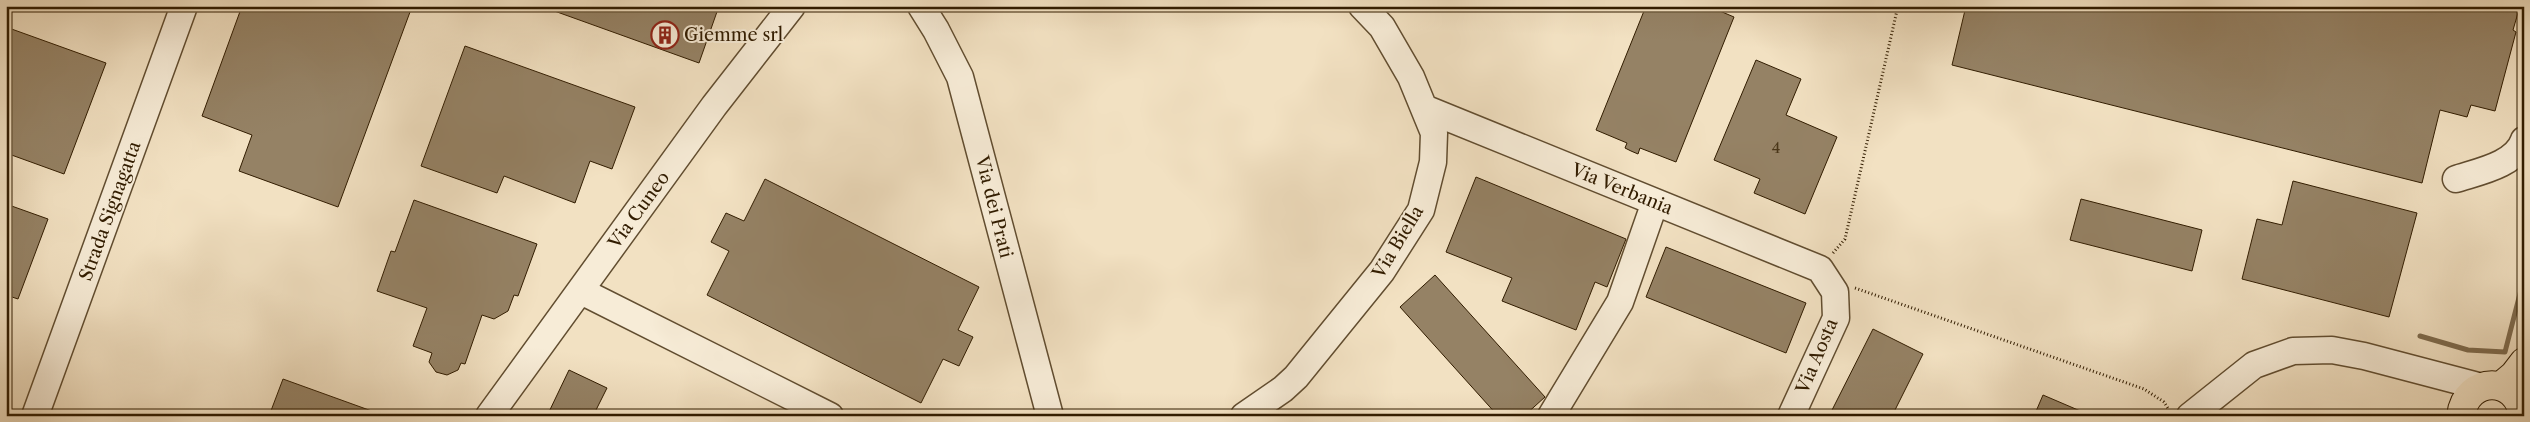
<svg xmlns="http://www.w3.org/2000/svg" width="2530" height="422" font-family="'Libre Caslon Text',serif">
	<style>
		.lines { fill: none; stroke-linecap: round; stroke-linejoin: round }
		.stream { stroke: #7d6a4d; stroke-width: 5 }
		.building { fill: #958265; stroke: #311c00 }
		.minor-casing { stroke: #614d30; stroke-width: 29 }
		.major-casing { stroke: #311c00; stroke-width: 30 }
		.path { stroke: #311c00; stroke-width: 3; stroke-dasharray: 1 2.5; stroke-linecap: butt }
		.minor { stroke: #f7ecd7; stroke-width: 26 }
		.major { stroke: #f2e1c2; stroke-width: 28 }
		.labels { text-anchor: middle; stroke-width: 4; stroke-linejoin: round; paint-order: stroke }
		.number-label { font-size: 15px; fill: #4a3619 }
		.poi-label { font-size: 18px; fill: #311c00; stroke: #f7ecd7; text-anchor: start }
		.street-label { font-size: 18px; fill: #311c00; stroke: #f7ecd7 }
	</style>
	<rect width="100%" height="100%" fill="#f2e1c2"/>
	<filter id="stains"><feTurbulence type="fractalNoise" baseFrequency=".004" numOctaves="4"/><feColorMatrix values="0 0 0 0 .2 0 0 0 0 .09 0 0 0 0 .02 0 0 0 .5 -.17"/></filter>
	<radialGradient id="worn" r=".72"><stop offset=".6" stop-color="#630" stop-opacity="0"/><stop offset="1" stop-color="#630" stop-opacity=".3"/></radialGradient>
	<g class="lines">
		<!-- stream -->
		<path class="stream" d="M2420,336L2468,350L2505,352L2524,278"/>
	</g>
	<!-- building -->
	<path class="building" d="M242,6H283L297,11L299,6H393L410,12L338,207L239,171L252,135L202,116Z
		M547,6H719L699,63L546,8Z
		M1646,6H1708L1734,17L1676,162L1640,148L1638,154L1631,151L1625,148L1627,143L1596,130Z
		M1966,6H2520L2513,30L2516,32L2495,111L2471,105L2467,117L2440,110L2422,183L1952,65Z
		M6,27L106,63L64,174L6,153Z
		M465,46L635,107L612,169L590,161L575,203L504,176L497,193L421,166Z
		M1756,60L1801,79L1786,115L1837,137L1805,214L1754,193L1760,179L1714,160Z
		M1476,177L1626,239L1607,287L1595,282L1576,330L1502,301L1512,278L1446,252Z
		M765,179L979,287L958,330L973,337L959,366L943,359L921,403L707,295L729,251L711,242L726,213L744,221Z
		M2293,181L2417,213L2389,317L2242,279L2257,219L2282,225Z
		M2081,199L2202,230L2192,271L2070,240Z
		M414,200L537,244L518,296L514,295L508,311L494,319L482,315L465,364L461,363L458,370L447,375L436,372L429,362L432,353L413,346L427,308L377,291L391,251L395,252Z
		M6,204L48,219L18,299L6,295Z
		M1666,247L1806,303L1786,353L1646,297Z
		M1435,275L1545,397L1524,416H1498L1400,307Z
		M1873,329L1923,354L1892,416H1829Z
		M569,370L607,388L593,416H547Z
		M283,379L380,414V416H269Z
		M2043,395L2092,416H2034Z"/>
	<g class="lines">
		<!-- minor casing -->
		<g class="minor-casing">
			<path id="minor" d="M921,6L936,30L960,77L1050,416
				M1424,108L1820,269L1835,292L1836,318L1791,416
				M2456,179C2477,172 2516,165 2524,140
				M581,291L830,416
				M35,416L184,6
				M489,416L714,106L792,6
				M1244,416L1283,389L1296,377L1382,271L1421,210L1433,162L1434,133L1411,77L1382,27L1362,6
				M1551,416L1620,302L1655,202
				M2190,416L2254,365L2293,351L2332,350L2364,356L2482,387"/>
		</g>
		<!-- major casing -->
		<g class="major-casing">
			<path id="major" d="M2501,386L2514,375L2524,362
				M2461,416C2466,375 2518,375 2523,416"/>
		</g>
		<!-- path -->
		<path class="path" d="M1833,253L1845,239L1898,6
			M1855,288L2144,389L2164,402L2169,410"/>
		<!-- minor -->
		<use href="#minor" class="minor"/>
		<!-- major -->
		<use href="#major" class="major"/>
	</g>
	<!-- icons -->
	<defs>
		<g id="building-ring" transform="scale(1.4375)"><circle r="9.5" fill="#f7ecd7" stroke="#8f2418" stroke-width="1.5"/><path d="M-4-6H4V6H1V3H-1V6H-4ZM-2.5-4.3h1.7v1.8h-1.7ZM.8-4.3h1.7v1.8H.8ZM-2.5-1h1.7V.8h-1.7ZM.8-1h1.7V.8H.8Z" fill="#8f2418"/></g>
	</defs>
	<g fill-rule="evenodd">
		<use href="#building-ring" x="665" y="35"/>
	</g>
	<g class="labels">
		<!-- number labels -->
		<g class="number-label">
			<text x="1776" y="153">4</text>
		</g>
		<!-- poi labels -->
		<g class="poi-label">
			<text x="684" y="41">Giemme srl</text>
		</g>
		<!-- street labels -->
		<g class="street-label">
			<text transform="translate(1622 189) rotate(22)" y="6">Via Verbania</text>
			<text transform="translate(994 207) rotate(76)" y="6">Via dei Prati</text>
			<text transform="translate(639 210) rotate(-54)" y="6">Via Cuneo</text>
			<text transform="translate(110 211) rotate(-70)" y="6">Strada Signagatta</text>
			<text transform="translate(1398 242) rotate(-59)" y="6">Via Biella</text>
			<text transform="translate(1817 356) rotate(-67)" y="6">Via Aosta</text>
		</g>
	</g>
	<!-- margin -->
	<rect width="2530" height="422" fill="none" stroke="#f2e1c2" stroke-width="25"/>
	<rect x="8" y="8" width="2515" height="407" fill="none" stroke="#311c00" stroke-width="2.5"/>
	<rect x="12" y="12" width="2505" height="397" fill="none" stroke="#311c00"/>
	<rect width="100%" height="100%" filter="url(#stains)"/>
	<rect width="100%" height="100%" fill="url(#worn)"/>
</svg>
